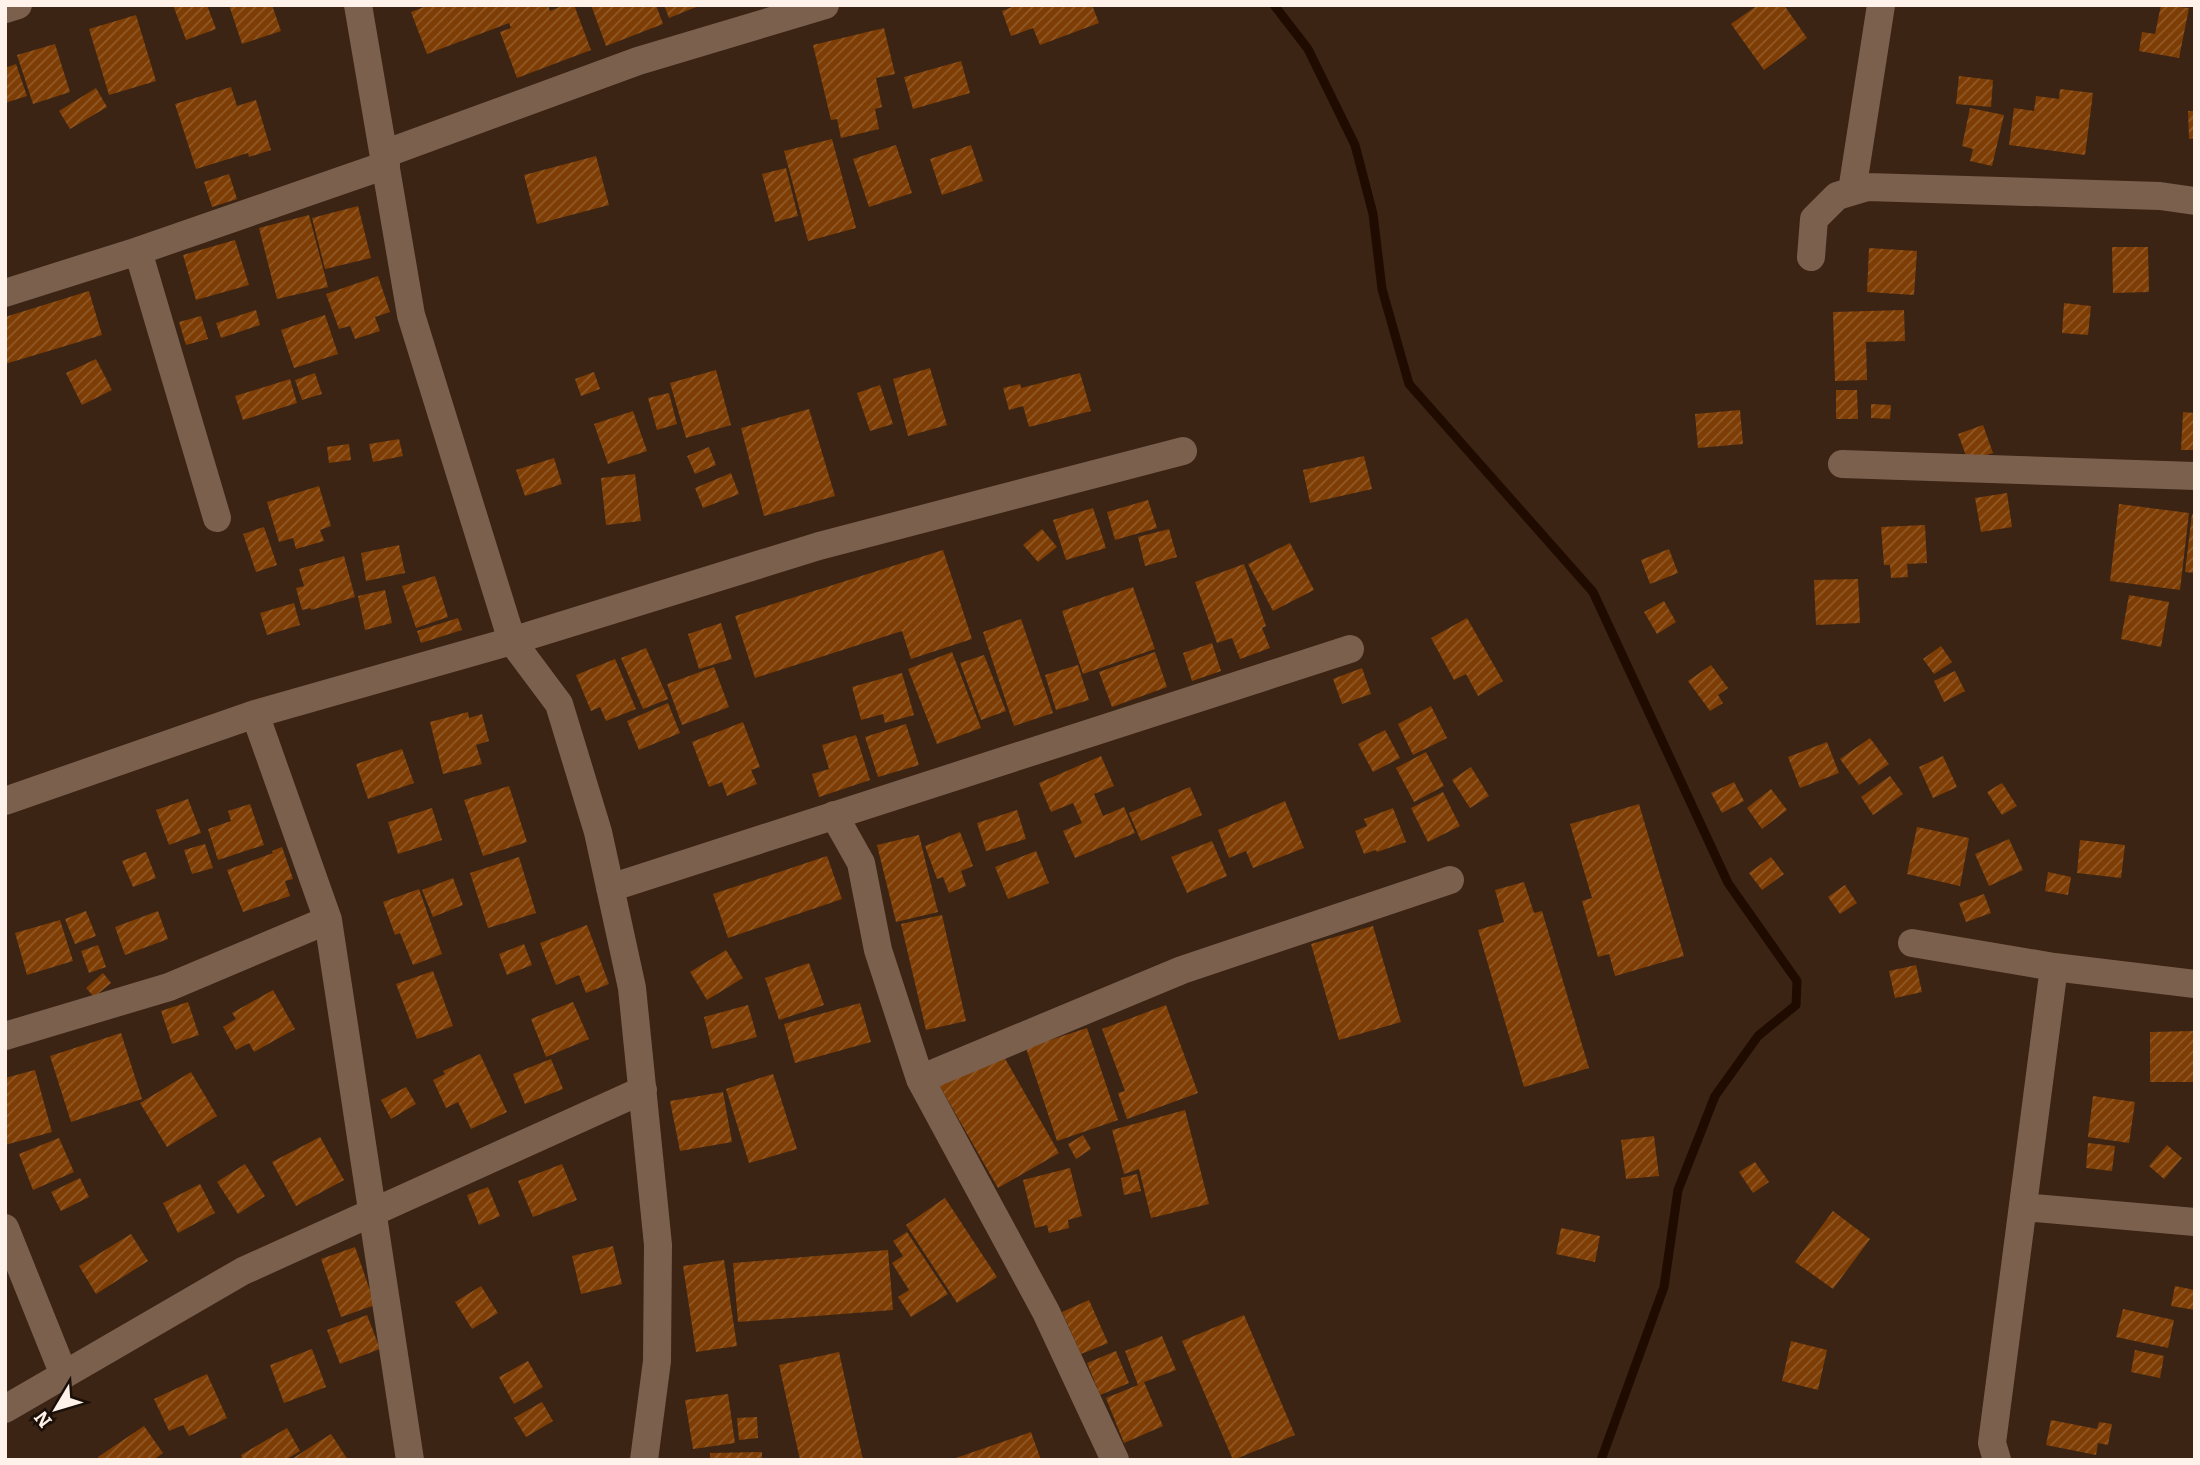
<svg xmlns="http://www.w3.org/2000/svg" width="2200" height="1465" font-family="Bitter,serif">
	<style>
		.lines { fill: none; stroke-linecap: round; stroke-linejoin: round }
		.stream { stroke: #200b01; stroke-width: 9 }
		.building { fill: url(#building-hatch) }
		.street { stroke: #7b604e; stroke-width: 28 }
	</style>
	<defs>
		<pattern id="building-hatch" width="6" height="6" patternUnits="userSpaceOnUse" patternTransform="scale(1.75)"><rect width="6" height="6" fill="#7d3d04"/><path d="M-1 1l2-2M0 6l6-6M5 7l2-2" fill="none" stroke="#905a29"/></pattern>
	</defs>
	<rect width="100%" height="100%" fill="#3b2414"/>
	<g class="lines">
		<!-- stream -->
		<path class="stream" d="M1274,5L1308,49L1355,145L1373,214L1382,289L1409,384L1593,592L1728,883L1797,981L1796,1005L1758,1036L1715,1096L1678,1190L1664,1287L1601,1460"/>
	</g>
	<!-- building -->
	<path class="building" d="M173,5H207L216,29L186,40Z
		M229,5H272L281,31L242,44Z
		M429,5H548L550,11L564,5H574L591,50L517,78L500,32L511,28L509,23L427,54L411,12Z
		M591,5H656L663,24L606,46Z
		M664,5H701L669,18Z
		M1017,5H1092L1099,23L1040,45L1033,28L1011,36L1002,11Z
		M1758,5H1784L1807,38L1764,70L1731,24Z
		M2161,5L2189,8L2179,58L2139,51L2142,32L2155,34Z
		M136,15L156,81L109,95L89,29Z
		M884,28L895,74L876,78L882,107L875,109L879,129L841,138L837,119L831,120L813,45Z
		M55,44L70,92L33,104L17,55Z
		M961,61L970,93L913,109L904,77Z
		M16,64L27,96L5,103V68Z
		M1959,76L1993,80L1991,107L1956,104Z
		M231,87L237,106L256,100L271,150L249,157L248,153L196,169L175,104Z
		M96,88L107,107L70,129L59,111Z
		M2060,89L2093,93L2085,155L2009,145L2014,108L2034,111L2036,96L2059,99Z
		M1970,108L2004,115L1992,166L1970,161L1973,149L1962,146Z
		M2188,111H2195V138L2189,139Z
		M832,139L856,228L808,241L784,151Z
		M896,145L912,193L869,207L853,159Z
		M971,145L983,181L942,195L930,159Z
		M596,156L609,205L537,224L524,175Z
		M786,168L798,216L775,222L762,174Z
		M229,174L237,199L212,207L204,182Z
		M358,206L371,258L325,269L312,218Z
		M309,215L328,287L277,299L259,228Z
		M235,240L249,285L196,300L183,255Z
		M2112,247H2148L2149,292L2113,293Z
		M1869,248L1917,251L1914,295L1867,292Z
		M378,276L390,312L375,317L380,331L355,339L350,326L339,329L326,294Z
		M89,291L102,335L5,364V317Z
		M2064,303L2091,306L2088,335L2062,333Z
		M256,310L260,325L221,338L216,323Z
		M1904,310L1905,341L1866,342L1867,380L1835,381L1833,312Z
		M325,315L338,354L294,368L281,330Z
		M201,316L208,339L186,345L179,322Z
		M96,359L112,390L82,405L66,373Z
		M930,368L947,425L908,436L893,379Z
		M716,370L731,425L686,438L670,383Z
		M594,372L600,389L581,396L575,379Z
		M315,373L322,394L302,400L295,380Z
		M1080,373L1091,411L1029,427L1023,406L1009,410L1003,388L1020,384L1021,388Z
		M290,379L297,403L243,420L235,396Z
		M880,385L893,424L870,431L857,393Z
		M1836,390H1857L1858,419H1836Z
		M669,393L677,424L657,430L648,398Z
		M1871,404L1891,405L1890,419L1871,418Z
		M809,409L835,496L764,516L741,428Z
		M1740,410L1743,444L1698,448L1695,414Z
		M633,411L647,451L608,464L594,424Z
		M2183,412L2195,413V450H2181Z
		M1983,425L1993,453L1968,461L1958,434Z
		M399,439L403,456L373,462L369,444Z
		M349,444L351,460L329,463L327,447Z
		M709,447L716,465L695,474L687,456Z
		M1364,456L1372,489L1310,503L1303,470Z
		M554,458L562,484L525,496L516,470Z
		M731,473L739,494L703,508L695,488Z
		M635,474L641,521L606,525L601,478Z
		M319,486L331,526L320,530L324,541L296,549L293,538L279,542L267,502Z
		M2007,493L2012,527L1981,532L1975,498Z
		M1148,500L1157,528L1115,540L1107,512Z
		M2119,504L2189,513L2180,590L2110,581Z
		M1093,508L1106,548L1066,560L1053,520Z
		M2192,514L2195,515V573L2185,572Z
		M1925,525L1927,563L1907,564L1908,577L1891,578L1890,565H1884L1881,527Z
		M264,527L277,565L256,572L243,534Z
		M1042,529L1057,547L1038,562L1023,545Z
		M1169,529L1177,557L1145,566L1138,537Z
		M1290,543L1314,590L1273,611L1248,564Z
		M399,545L405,573L366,581L361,553Z
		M1669,549L1678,573L1650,584L1641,560Z
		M943,550L972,639L911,659L902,631L755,678L735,616Z
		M344,556L355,597L311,610V608L302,610L296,588L304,586L299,569Z
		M1244,564L1266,626L1262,628L1270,648L1240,659L1232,638L1217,643L1195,582Z
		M435,576L448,617L416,628L402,586Z
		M1858,579L1860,623L1816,625L1814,580Z
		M1133,587L1155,649L1083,674L1062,611Z
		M385,590L392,623L365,630L358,596Z
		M2129,595L2169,602L2161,647L2121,639Z
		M1664,601L1676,622L1657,634L1644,612Z
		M294,603L300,625L267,635L260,613Z
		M458,618L462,630L421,643L417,631Z
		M1467,618L1503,681L1478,696L1466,674L1454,680L1431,638Z
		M1021,619L1053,713L1014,726L983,632Z
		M721,623L732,659L699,669L688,634Z
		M1212,643L1221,671L1192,681L1183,653Z
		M1941,646L1952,662L1934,674L1923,659Z
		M646,648L668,699L643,709L621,658Z
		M952,652L981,728L937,744L908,669Z
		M1155,652L1167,687L1112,707L1099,672Z
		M984,655L1006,711L981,720L960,663Z
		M615,659L636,709L606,721L600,707L591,711L576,675Z
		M1078,665L1089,700L1056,710L1045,675Z
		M1711,665L1728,688L1718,695L1723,703L1710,711L1688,681Z
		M714,667L729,707L682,725L667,684Z
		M1362,668L1371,694L1342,704L1333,679Z
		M1955,671L1965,691L1944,702L1934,681Z
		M902,673L914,715L885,723L883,714L861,720L852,687Z
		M668,703L680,733L639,750L627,721Z
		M1431,706L1447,738L1413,755L1398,724Z
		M468,712L469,718L482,714L489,741L476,745L482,764L443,774L430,722Z
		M743,722L760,767L751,770L757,784L727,796L722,782L709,787L692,742Z
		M906,724L919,765L878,777L865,737Z
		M1385,730L1400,758L1373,772L1358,744Z
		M856,735L870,780L819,797L812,774L829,769L822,745Z
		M1870,738L1889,764L1859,785L1840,759Z
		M1827,742L1839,773L1800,788L1788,757Z
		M402,749L414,783L368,799L356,764Z
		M1426,752L1444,786L1414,802L1396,768Z
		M1101,756L1114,786L1094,794L1103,816L1124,807L1135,833L1075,858L1063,831L1082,823L1073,803L1051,812L1039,783Z
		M1943,756L1957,787L1933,798L1919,767Z
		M1471,767L1489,796L1470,808L1452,780Z
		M1890,776L1903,794L1873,815L1861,797Z
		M1734,782L1744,801L1722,813L1711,793Z
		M2002,783L2017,806L2002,815L1987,792Z
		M509,786L527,842L483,856L464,800Z
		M1190,787L1202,815L1141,841L1129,813Z
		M1771,789L1787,810L1762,829L1747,808Z
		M1443,792L1460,826L1428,842L1411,808Z
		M188,799L201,833L169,845L156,810Z
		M1285,801L1304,848L1253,868L1246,851L1229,858L1218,830Z
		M250,804L264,845L218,860L208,829L231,821L228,811Z
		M1639,804L1684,956L1615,976L1609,954L1598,957L1582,901L1592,898L1570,824Z
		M432,808L442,840L398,854L388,822Z
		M1393,808L1406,842L1377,852L1376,850L1364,854L1355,831L1367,826L1364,819Z
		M1017,810L1026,839L986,851L977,823Z
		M1917,827L1969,838L1960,886L1907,874Z
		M960,832L973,866L961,871L966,886L949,893L943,877L937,879L925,846Z
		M919,835L938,912L896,922L877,845Z
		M2009,839L2023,870L1989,886L1975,854Z
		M2080,840L2125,845L2121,878L2077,873Z
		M1212,841L1227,876L1187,893L1171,857Z
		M205,844L213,868L192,874L184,850Z
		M282,847L293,879L285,881L290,896L243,912L227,870L273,853L272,851Z
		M1036,851L1049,883L1008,899L995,867Z
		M146,852L156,878L133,887L122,861Z
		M827,856L842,899L728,938L713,894Z
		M519,857L536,913L488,928L470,873Z
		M1771,857L1784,874L1762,890L1749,873Z
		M2048,872L2071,877L2068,895L2045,891Z
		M453,878L463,905L433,917L422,890Z
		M1524,882L1534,913L1542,911L1589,1068L1524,1087L1478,930L1504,922L1495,890Z
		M1845,885L1857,903L1840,914L1828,897Z
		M419,889L442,954L413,965L400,933L395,935L383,902Z
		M1984,894L1991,913L1966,922L1959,903Z
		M86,911L96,936L75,944L65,919Z
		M158,911L168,939L125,955L115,927Z
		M942,915L966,1021L926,1030L901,924Z
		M60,920L73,961L27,975L15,933Z
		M587,925L609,984L586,993L579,975L556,985L540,943Z
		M1373,926L1401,1022L1339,1040L1311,944Z
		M524,944L532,965L507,975L499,954Z
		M98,945L106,967L89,973L81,951Z
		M726,950L743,978L707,1000L690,972Z
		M809,963L824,1005L779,1020L765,978Z
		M1916,965L1922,992L1895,998L1889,971Z
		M433,971L453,1026L417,1039L396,984Z
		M103,973L111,983L94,997L86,988Z
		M273,990L295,1029L254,1052L249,1043L236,1050L223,1027L236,1019L232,1013Z
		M188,1002L199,1035L172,1044L161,1011Z
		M573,1002L589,1039L546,1057L531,1019Z
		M860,1003L871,1042L795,1063L784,1024Z
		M748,1005L757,1037L712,1049L704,1017Z
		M1166,1005L1198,1093L1127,1119L1118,1093L1125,1091L1102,1029Z
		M1087,1028L1118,1120L1057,1141L1026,1048Z
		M2195,1031V1082H2150V1032Z
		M121,1033L142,1099L71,1122L50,1056Z
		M999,1048L1059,1153L998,1188L938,1083Z
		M480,1054L507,1112L471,1129L458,1102L446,1108L433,1080L445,1074L443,1071Z
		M551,1059L563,1089L525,1104L513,1074Z
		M35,1070L52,1132L5,1145V1078Z
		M191,1072L217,1116L167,1147L140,1103Z
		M773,1074L797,1149L749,1163L726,1089Z
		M406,1087L416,1104L391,1119L381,1100Z
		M723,1092L732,1142L680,1151L670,1101Z
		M2093,1096L2135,1102L2129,1143L2088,1137Z
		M1185,1110L1209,1204L1151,1218L1139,1169L1124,1174L1112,1130Z
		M1083,1135L1091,1149L1076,1159L1068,1144Z
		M1654,1136L1659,1176L1626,1179L1621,1140Z
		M320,1137L344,1180L296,1206L272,1162Z
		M59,1138L74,1172L33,1190L19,1154Z
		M2088,1143L2115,1146L2112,1171L2086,1168Z
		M2167,1145L2182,1158L2164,1179L2149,1166Z
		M1755,1162L1769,1182L1753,1193L1739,1172Z
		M245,1164L265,1196L238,1214L217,1182Z
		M562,1164L577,1200L533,1217L518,1181Z
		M1070,1168L1082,1216L1068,1220L1069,1228L1049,1233L1047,1225L1035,1228L1023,1180Z
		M1137,1174L1141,1191L1124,1195L1121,1178Z
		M80,1178L89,1197L61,1211L51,1192Z
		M200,1184L215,1213L178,1233L163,1203Z
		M488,1187L500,1216L479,1225L467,1195Z
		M945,1198L997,1277L957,1303L906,1225Z
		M1833,1211L1870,1239L1833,1289L1795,1262Z
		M1561,1228L1600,1236L1595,1262L1556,1254Z
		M907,1232L948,1294L911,1317L898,1297L909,1290L892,1263L903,1256L893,1241Z
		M131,1234L148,1261L96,1294L79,1266Z
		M613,1246L622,1284L581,1294L572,1256Z
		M355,1247L375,1305L341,1317L321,1259Z
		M888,1250L893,1310L738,1322L733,1263Z
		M724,1260L737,1346L696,1352L683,1266Z
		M481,1286L498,1313L472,1329L455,1302Z
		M2175,1286L2195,1290V1310L2171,1306Z
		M1089,1300L1108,1343L1081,1354L1062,1312Z
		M2123,1309L2174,1320L2168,1348L2116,1337Z
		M367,1315L380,1349L340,1364L327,1330Z
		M1244,1315L1295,1435L1233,1460L1182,1341Z
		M1162,1336L1176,1370L1144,1382L1163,1426L1124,1443L1106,1398L1138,1385L1125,1351Z
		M1791,1341L1827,1350L1818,1390L1782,1381Z
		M312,1349L326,1387L284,1403L270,1365Z
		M2135,1350L2164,1356L2160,1378L2131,1372Z
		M1116,1351L1129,1383L1100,1395L1087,1363Z
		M839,1352L863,1460H800L779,1365Z
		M528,1361L543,1387L514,1404L499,1377Z
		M207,1374L227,1418L189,1436L183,1425L169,1431L154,1399Z
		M728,1394L735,1443L693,1449L685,1400Z
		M542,1402L553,1421L526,1437L514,1418Z
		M757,1417L758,1438L739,1440L737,1418Z
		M2051,1420L2097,1429L2099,1422L2112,1424L2108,1445L2098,1443L2096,1455L2046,1445Z
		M144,1426L163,1453L153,1460H100L98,1457Z
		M287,1428L300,1451L285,1460H243L241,1455Z
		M1031,1432L1041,1460H953V1459Z
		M331,1434L348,1460H290Z
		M762,1452V1460H710V1453Z"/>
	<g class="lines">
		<!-- street -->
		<path class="street" d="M358,5L411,315L512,641L255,714L328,920L410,1460
			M5,9L18,5
			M384,154L638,61L825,5
			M1852,191L1881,5
			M138,251L217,518
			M1811,257L1814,219L1837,196L1867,187L2160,196L2195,201
			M5,293L138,251L386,165
			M1842,464L2195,476
			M5,801L255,714
			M834,815L861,863L878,950L920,1079L1046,1312L1115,1460
			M610,888L1350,649
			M1912,943L2054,967L2195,984
			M5,1036L169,987L328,920
			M920,1079L1182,970L1450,880
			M2023,1207L2195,1222
			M5,1228L64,1375
			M5,1409L243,1271L643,1090
			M644,1460L657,1361L658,1245L632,988L598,832L559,704L512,641L819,546L1183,451
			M1997,1460L1992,1443L2054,967"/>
	</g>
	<!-- border -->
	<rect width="2200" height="1465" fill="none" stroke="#fff2ea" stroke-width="14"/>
	<!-- north arrow -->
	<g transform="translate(56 1409) rotate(232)" stroke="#1a1009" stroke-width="5" paint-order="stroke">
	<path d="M0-5L12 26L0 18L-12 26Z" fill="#fff2ea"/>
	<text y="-10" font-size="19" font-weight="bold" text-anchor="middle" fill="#fff2ea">N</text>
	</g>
</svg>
